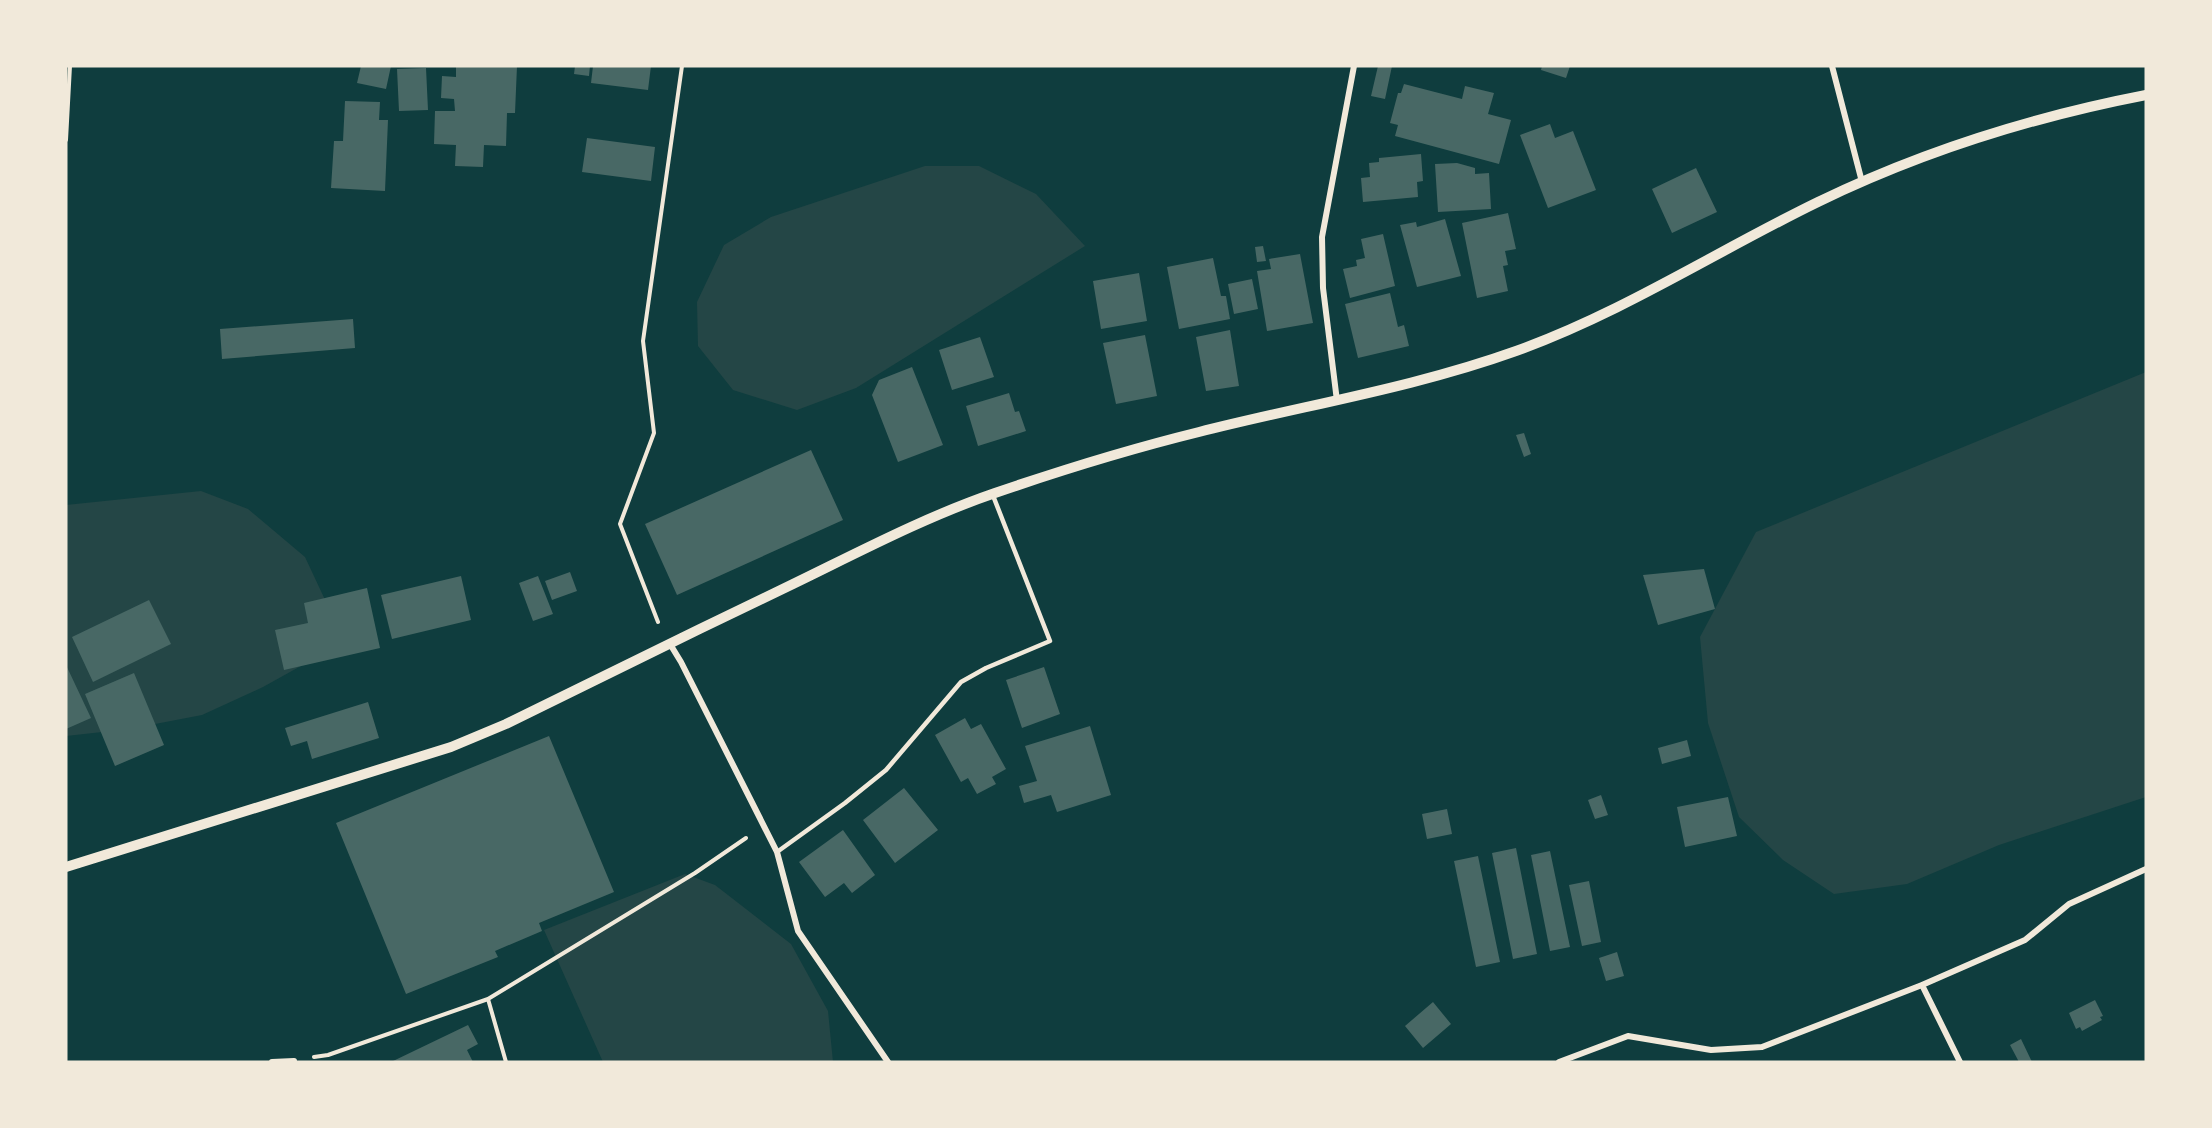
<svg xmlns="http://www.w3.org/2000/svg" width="2212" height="1128" font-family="'Nunito Sans',sans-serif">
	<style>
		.green { fill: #244646 }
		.building { fill: #486865 }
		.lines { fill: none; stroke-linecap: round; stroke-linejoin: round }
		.path { stroke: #f1e9da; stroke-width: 4 }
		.service { stroke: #f1e9da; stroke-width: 4.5 }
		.minor { stroke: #f1e9da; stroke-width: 6 }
		.tertiary { stroke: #f1e9da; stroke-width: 10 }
	</style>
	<rect width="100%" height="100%" fill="#0f3d3e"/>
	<!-- green -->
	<path class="green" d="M925,166H979L1036,194L1085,246L856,388L797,410L733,390L698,346L697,302L724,245L771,217Z
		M2146,372V797L1999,845L1907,884L1834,894L1783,860L1739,817L1708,723L1700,637L1756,532Z
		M201,491L248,509L305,557L334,619L317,657L263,687L202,715L129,729L66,736V505Z
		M685,874L715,885L791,944L828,1011L833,1062H603L544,930Z"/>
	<!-- building -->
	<path class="building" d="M361,66H391L386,89L357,83Z
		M456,66H517L515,113H507L506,146L484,145L483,167L455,166L456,145L434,144L435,111H455L454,99L441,98L442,76L456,77Z
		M575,66H590L589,76L574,74Z
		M593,66H651L648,90L591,83Z
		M1378,66H1392L1385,99L1371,96Z
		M1542,66H1570L1566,78L1541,70Z
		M426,68L428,110L399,111L397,69Z
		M1404,84L1462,99L1465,86L1494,93L1488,114L1511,120L1499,164L1395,136L1398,125L1390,123L1398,93H1401Z
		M345,101L380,102L379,120H388L385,191L331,188L334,141H343Z
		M1550,124L1555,138L1573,131L1596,190L1548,208L1520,135Z
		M587,138L655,147L651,181L582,172Z
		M1421,154L1423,181L1417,182L1418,197L1363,202L1361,178L1370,177L1369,163L1379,162V158Z
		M1457,163L1475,168V174L1489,173L1491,209L1438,212L1435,164Z
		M1696,168L1717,212L1672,233L1652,189Z
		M1508,213L1516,249L1505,251L1508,265L1503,266L1508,291L1477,298L1462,223Z
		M1445,219L1461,276L1417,287L1400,225L1416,222L1417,227Z
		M1383,234L1395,286L1350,298L1343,269L1357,266L1356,260L1365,258L1361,239Z
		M1263,246L1266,261L1257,262L1255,247Z
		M1300,254L1313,323L1267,331L1257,271L1271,269L1269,259Z
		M1213,258L1221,296H1226L1230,319L1179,329L1167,267Z
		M1139,273L1147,321L1101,329L1093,281Z
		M1252,279L1258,309L1234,314L1228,284Z
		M1390,293L1398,327L1404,325L1409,346L1358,358L1345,304Z
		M353,319L355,348L222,359L220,329Z
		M1230,330L1239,386L1206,391L1196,337Z
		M1145,335L1157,396L1116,404L1103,343Z
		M980,337L994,377L952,390L939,350Z
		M912,367L943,445L898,462L872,395L879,380Z
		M1009,393L1015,412L1019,411L1026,431L978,446L966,406Z
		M1524,433L1531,454L1524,457L1516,435Z
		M811,450L843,520L677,595L645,524Z
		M1704,569L1715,609L1658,625L1643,575Z
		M570,572L577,591L552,600L545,581Z
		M461,576L471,620L392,639L381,595Z
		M538,576L553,614L533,621L519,583Z
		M367,588L380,648L284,670L275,630L308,623L304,603Z
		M149,600L171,644L93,682L72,637Z
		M66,665L91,718L66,729Z
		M1044,667L1060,714L1022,728L1006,680Z
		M134,673L164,745L115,766L85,694Z
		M368,702L379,738L312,759L307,741L291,746L285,728Z
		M965,718L971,729L981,724L1006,769L992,777L996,784L977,794L968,778L961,782L935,735Z
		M1090,726L1111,795L1057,812L1051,795L1024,803L1019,786L1037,781L1025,746Z
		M549,736L614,892L539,923L542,931L495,951L498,957L406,994L336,823Z
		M1687,740L1691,756L1662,764L1658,748Z
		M904,788L938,830L895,863L863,820Z
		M1601,795L1608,815L1595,819L1588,800Z
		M1728,797L1737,836L1685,847L1677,807Z
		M1447,809L1452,834L1427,839L1422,814Z
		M843,830L875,875L852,893L844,883L825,897L799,862Z
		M1516,848L1537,954L1513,959L1492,853Z
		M1550,851L1570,947L1550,951L1531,855Z
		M1478,856L1500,962L1476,967L1454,861Z
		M1589,881L1601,942L1582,946L1569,885Z
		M1617,952L1624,976L1606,981L1599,958Z
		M2095,1000L2103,1016L2100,1017L2102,1020L2082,1031L2080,1027L2076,1029L2069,1013Z
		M1433,1002L1451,1024L1423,1048L1405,1026Z
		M468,1025L478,1044L467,1050L473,1062H391Z
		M2021,1039L2032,1062H2019L2010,1045Z"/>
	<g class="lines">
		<!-- path -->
		<path class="path" d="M66,140L70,66
			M658,622L620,524L654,433L643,341L682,66
			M488,999L506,1062
			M314,1057L328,1055L488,999L695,873L746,838"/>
		<!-- service -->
		<path class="service" d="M777,852L845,803L886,770L961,682L986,668L1050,641L992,493"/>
		<!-- minor -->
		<path class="minor" d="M1832,66L1862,182
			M1337,401L1323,288L1322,237L1354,66
			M670,644L681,662L777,852L798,931L888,1062
			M1922,985L1960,1062
			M272,1062L294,1061
			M1559,1062L1628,1036L1711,1050L1762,1047L1922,985L2025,940L2069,904L2146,869"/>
		<!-- tertiary -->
		<path class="tertiary" d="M66,867L451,747L506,724C601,677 697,630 793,584C859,552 925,517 995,493C1062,470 1130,449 1199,432C1305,405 1413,388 1516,351C1622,313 1717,251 1818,202C1923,151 2032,117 2146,95"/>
	</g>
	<!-- border -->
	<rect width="2212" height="1128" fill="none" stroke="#f1e9da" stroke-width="135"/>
</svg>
